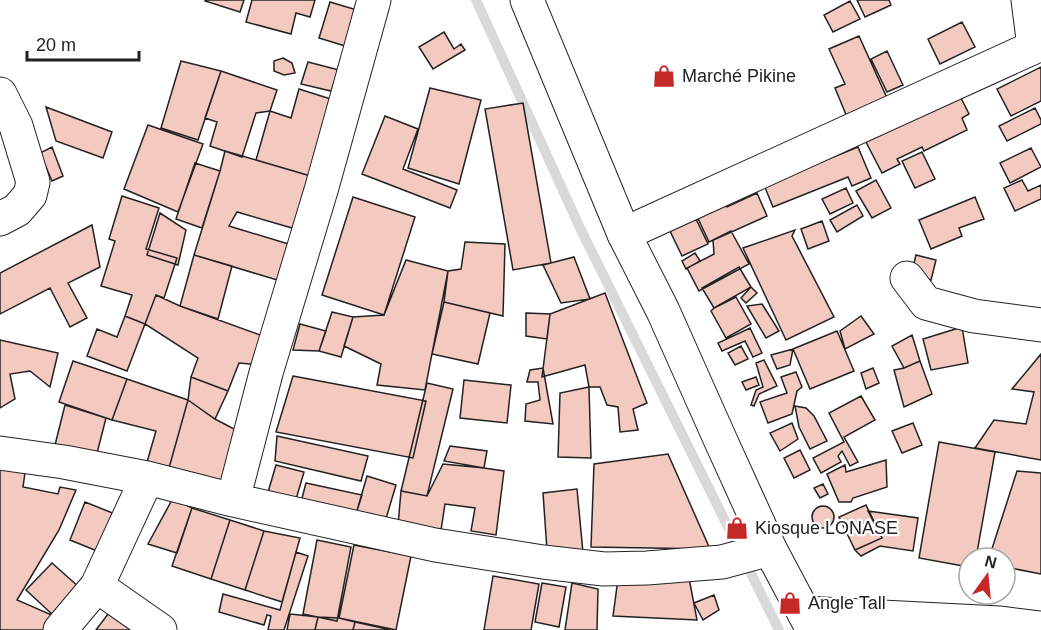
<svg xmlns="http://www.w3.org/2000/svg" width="1041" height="630" font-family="Helvetica,sans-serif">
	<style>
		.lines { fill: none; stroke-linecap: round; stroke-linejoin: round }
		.stream { stroke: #d9d9d9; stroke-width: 10 }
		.building { fill: #f3c9c0; stroke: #222; stroke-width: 1.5 }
		.minor-casing { stroke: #222; stroke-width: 35 }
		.trunk-casing { stroke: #222; stroke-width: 35 }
		.minor { stroke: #fff; stroke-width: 33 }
		.trunk { stroke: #fff; stroke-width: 33 }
		.labels { text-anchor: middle; stroke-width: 4.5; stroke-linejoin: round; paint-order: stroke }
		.poi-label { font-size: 18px; fill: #222; stroke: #fff; text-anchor: start }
	</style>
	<rect width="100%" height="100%" fill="#fff"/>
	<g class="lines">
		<!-- stream -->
		<path class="stream" d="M476,0L581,230L779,630"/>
	</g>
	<!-- building -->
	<path class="building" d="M206,0H244L240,12L205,1Z
		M252,0H315L310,17L296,13L291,34L246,22Z
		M857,0H889L891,5L865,17Z
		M850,1L860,19L833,32L824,15Z
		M330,2L367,13L355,49L319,38Z
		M962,22L975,47L940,64L928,39Z
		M444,32L454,49L461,44L465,50L433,69L419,47Z
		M859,36L887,98L847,117L835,88L845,84L829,49Z
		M887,51L903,85L887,92L871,59Z
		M283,58L292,63L295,73L284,75L274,71V61Z
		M181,61L221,71L198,140L161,128Z
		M308,62L339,70L331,91L301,84Z
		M1041,67V101L1011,116L997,89Z
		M221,71L277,90L270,111L256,113L242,157L210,146L217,122L205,118Z
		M430,88L481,100L459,184L408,168Z
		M299,89L334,100L314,177L256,160L270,111L291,118Z
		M960,96L969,114L962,118L967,130L924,151L922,147L897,159L900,164L882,173L866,142Z
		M523,103L551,263L513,270L485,109Z
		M46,107L112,132L103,158L56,141Z
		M1035,108L1041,120V124L1007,141L999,126Z
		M385,116L418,129L403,169L457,190L450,208L362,174Z
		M148,125L203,144L178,212L124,189Z
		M52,147L63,176L52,181L40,153Z
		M858,147L871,178L852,186L848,177L773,207L764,185Z
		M1031,148L1041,167L1010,183L1000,163Z
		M225,151L314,177L299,230L237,212L229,226L295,246L284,282L194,255L220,171Z
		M922,152L935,179L915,188L902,161Z
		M195,163L220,171L202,228L176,219Z
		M876,180L891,208L872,218L856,191Z
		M1022,180L1028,191L1041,185V199L1015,211L1004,188Z
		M846,188L853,203L830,214L822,199Z
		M757,193L767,216L709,242L695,212L718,202L727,207Z
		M122,196L159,208L146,249L177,258L164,298L156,295L145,324L125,316L132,295L101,286L115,241L109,239Z
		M353,197L415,217L384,315L322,295Z
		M975,197L984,219L959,228L962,236L931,249L919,220Z
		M857,205L863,216L837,232L830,220Z
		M160,213L186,230L178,265L147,255Z
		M696,219L708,244L682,256L670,231Z
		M822,221L829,241L808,249L801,229Z
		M92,225L100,267L68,283L87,318L70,327L50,288L0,314V273Z
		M795,230L792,236L834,317L786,340L743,248Z
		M731,231L749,264L699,291L687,268L714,254L713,240Z
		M465,242L505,244L503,316L444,302L448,271L461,269Z
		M695,253L700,261L686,269L682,261Z
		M194,255L232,266L218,319L180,306Z
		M916,255L936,260L931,280L911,275Z
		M574,257L590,299L561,303L543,265Z
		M406,260L448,271L425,390L377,385L381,364L344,346L353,317L384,315Z
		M739,267L751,287L714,308L702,288Z
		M751,287L757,293L746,303L741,298Z
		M605,293L647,403L633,409L638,430L620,432L618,407L607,405L600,387H589L585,365L542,377L550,314Z
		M156,295L180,306L263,336L260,365L239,363L228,391L191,377L198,358L145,324Z
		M736,297L751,324L726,338L711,311L714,308Z
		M444,302L490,313L478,364L432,354Z
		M762,304L779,331L766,338L747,306Z
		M332,312L353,317L341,357L319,351Z
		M526,313L550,314L547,339L526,336Z
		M125,316L145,324L127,371L87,356L97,329L117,337Z
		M861,316L874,334L845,349L840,331Z
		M300,324L326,331L319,351L293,350Z
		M962,327L968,363L931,370L923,339Z
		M750,328L762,353L753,357L745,341L722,351L718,343Z
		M837,331L854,371L810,389L793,349Z
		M912,335L920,361L904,368L892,346Z
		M0,340L58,353L50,387L30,371L10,374L15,399L0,408Z
		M741,346L748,359L735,365L728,353Z
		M793,349L790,365L777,369L771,355Z
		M1041,354V460L975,448L994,420L1026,424L1034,392L1012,389Z
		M764,360L777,386L759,394L754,406L751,405L756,390L763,387L756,363Z
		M73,361L127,379L112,420L59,402Z
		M920,361L932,394L904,407L894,370L904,368Z
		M543,368L553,424L525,421L526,404L540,400L538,382H527L530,370Z
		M873,368L879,383L866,389L861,373Z
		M796,372L802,387L797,391L792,414L768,423L760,402L787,393L781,377Z
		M293,376L426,401L413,458L276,432Z
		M191,377L228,391L215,419L188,400Z
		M756,377L759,385L746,390L742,382Z
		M127,379L188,400L169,468L147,462L156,431L112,420Z
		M464,380L511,385L507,423L460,418Z
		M427,383L453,389L427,496L401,491Z
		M589,387L591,458L558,457L560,393Z
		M861,396L875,420L844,437L858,462L850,466L842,451L838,456L841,462L821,473L813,458L844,442L829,413Z
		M188,400L215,419L240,432L221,484L169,468Z
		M65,405L106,418L96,457L55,445Z
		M795,406L806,408L814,416L827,441L810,449L799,427Z
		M792,423L798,439L780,451L770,433Z
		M913,423L922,445L902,453L892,431Z
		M277,436L368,456L361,481L275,461Z
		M939,442L995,452L976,558H969V567L919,558Z
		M450,446L487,451L484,468L444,461Z
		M800,450L810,470L794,478L784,458Z
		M668,454L710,549L591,547L594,464Z
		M886,460L887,487L853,498L851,502H839L827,474L845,465L846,472Z
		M0,462L26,466L23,487L58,494L60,487L76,490L59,530L17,600L54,616L44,630H0Z
		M443,464L484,468L504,471L496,535L471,531L475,508L445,504L441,530L398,525L401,491L427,496Z
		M276,465L304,472L294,506L266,499Z
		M1017,471L1041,473V574L1005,567V558H989Z
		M367,476L396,485L385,522L356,514Z
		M306,483L362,495L356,514L301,502Z
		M823,484L828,494L820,498L814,488Z
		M577,489L583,553L547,550L543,493Z
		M173,498L192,508L177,553L148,544Z
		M85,502L115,514L102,553L70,540Z
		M866,505L882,538L855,550L839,517Z
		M812 517a11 11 0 1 1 22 0a11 11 0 1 1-22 0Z
		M192,508L230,520L211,579L172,566Z
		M868,511L918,518L913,551L880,546L861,556L855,550L882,538Z
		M230,520L264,531L245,590L211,579Z
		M264,531L300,538L282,602L245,590Z
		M317,540L351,547L337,621L303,614Z
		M354,545L411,556L396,630L339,618Z
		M296,552L308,556L284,630H268L271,616L267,615L264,625L219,612L223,594L280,610Z
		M52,563L80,588L54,616L26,590Z
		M493,576L539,584L531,630H484Z
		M689,578L697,620L613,616L618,579Z
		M542,583L566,587L559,627L535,622Z
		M572,583L598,589L597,630H565Z
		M714,595L719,610L703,620L694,603Z
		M108,614L131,630H96Z
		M290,614L318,617L315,630H287Z
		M318,617L339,618L355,622L353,630H315Z
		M355,622L391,630H353Z"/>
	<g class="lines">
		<!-- minor casing -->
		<g class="minor-casing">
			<path id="minor" d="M1028,0L1034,47
				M0,94L16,126L33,182L30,195L17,210L0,219
				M624,234L1041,44
				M907,278L926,303L974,316L1041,325
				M0,453L64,462L147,478L233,500L435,545L543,562L604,569L647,568L722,562L770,549
				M233,500L266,373L322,187L374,0
				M97,586L160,630
				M804,613L999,623L1041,628
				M60,630L97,586L147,478"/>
		</g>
		<!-- trunk casing -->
		<g class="trunk-casing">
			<path id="trunk" d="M527,0L624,234L663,311L720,439L770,549L813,630"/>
		</g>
		<!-- minor -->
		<use href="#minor" class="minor"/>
		<!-- trunk -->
		<use href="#trunk" class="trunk"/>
	</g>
	<!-- icons -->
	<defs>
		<g id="shop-bare" transform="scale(1.8)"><path d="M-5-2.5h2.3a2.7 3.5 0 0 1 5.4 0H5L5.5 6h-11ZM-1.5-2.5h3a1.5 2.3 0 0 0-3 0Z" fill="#c62828" stroke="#fff" stroke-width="2.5" paint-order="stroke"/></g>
	</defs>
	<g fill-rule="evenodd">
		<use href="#shop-bare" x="664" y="76"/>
		<use href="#shop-bare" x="737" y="528"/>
		<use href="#shop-bare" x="790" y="603"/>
	</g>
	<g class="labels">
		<!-- poi labels -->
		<g class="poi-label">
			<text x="682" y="82">Marché Pikine</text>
			<text x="755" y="534">Kiosque LONASE</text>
			<text x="808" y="609">Angle Tall</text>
		</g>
	</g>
	<!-- north arrow -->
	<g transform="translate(987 576) rotate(15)"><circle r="28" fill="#ffffff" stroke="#a7a7a7" stroke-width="1.5"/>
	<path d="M0-4.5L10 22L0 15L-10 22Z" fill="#c62828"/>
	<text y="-9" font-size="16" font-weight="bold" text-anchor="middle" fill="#222222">N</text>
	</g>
	<!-- scale -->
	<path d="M27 51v9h112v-9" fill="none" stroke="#222222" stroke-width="3"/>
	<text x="36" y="51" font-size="18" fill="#222222" stroke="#ffffff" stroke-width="4.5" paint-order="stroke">20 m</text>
</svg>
